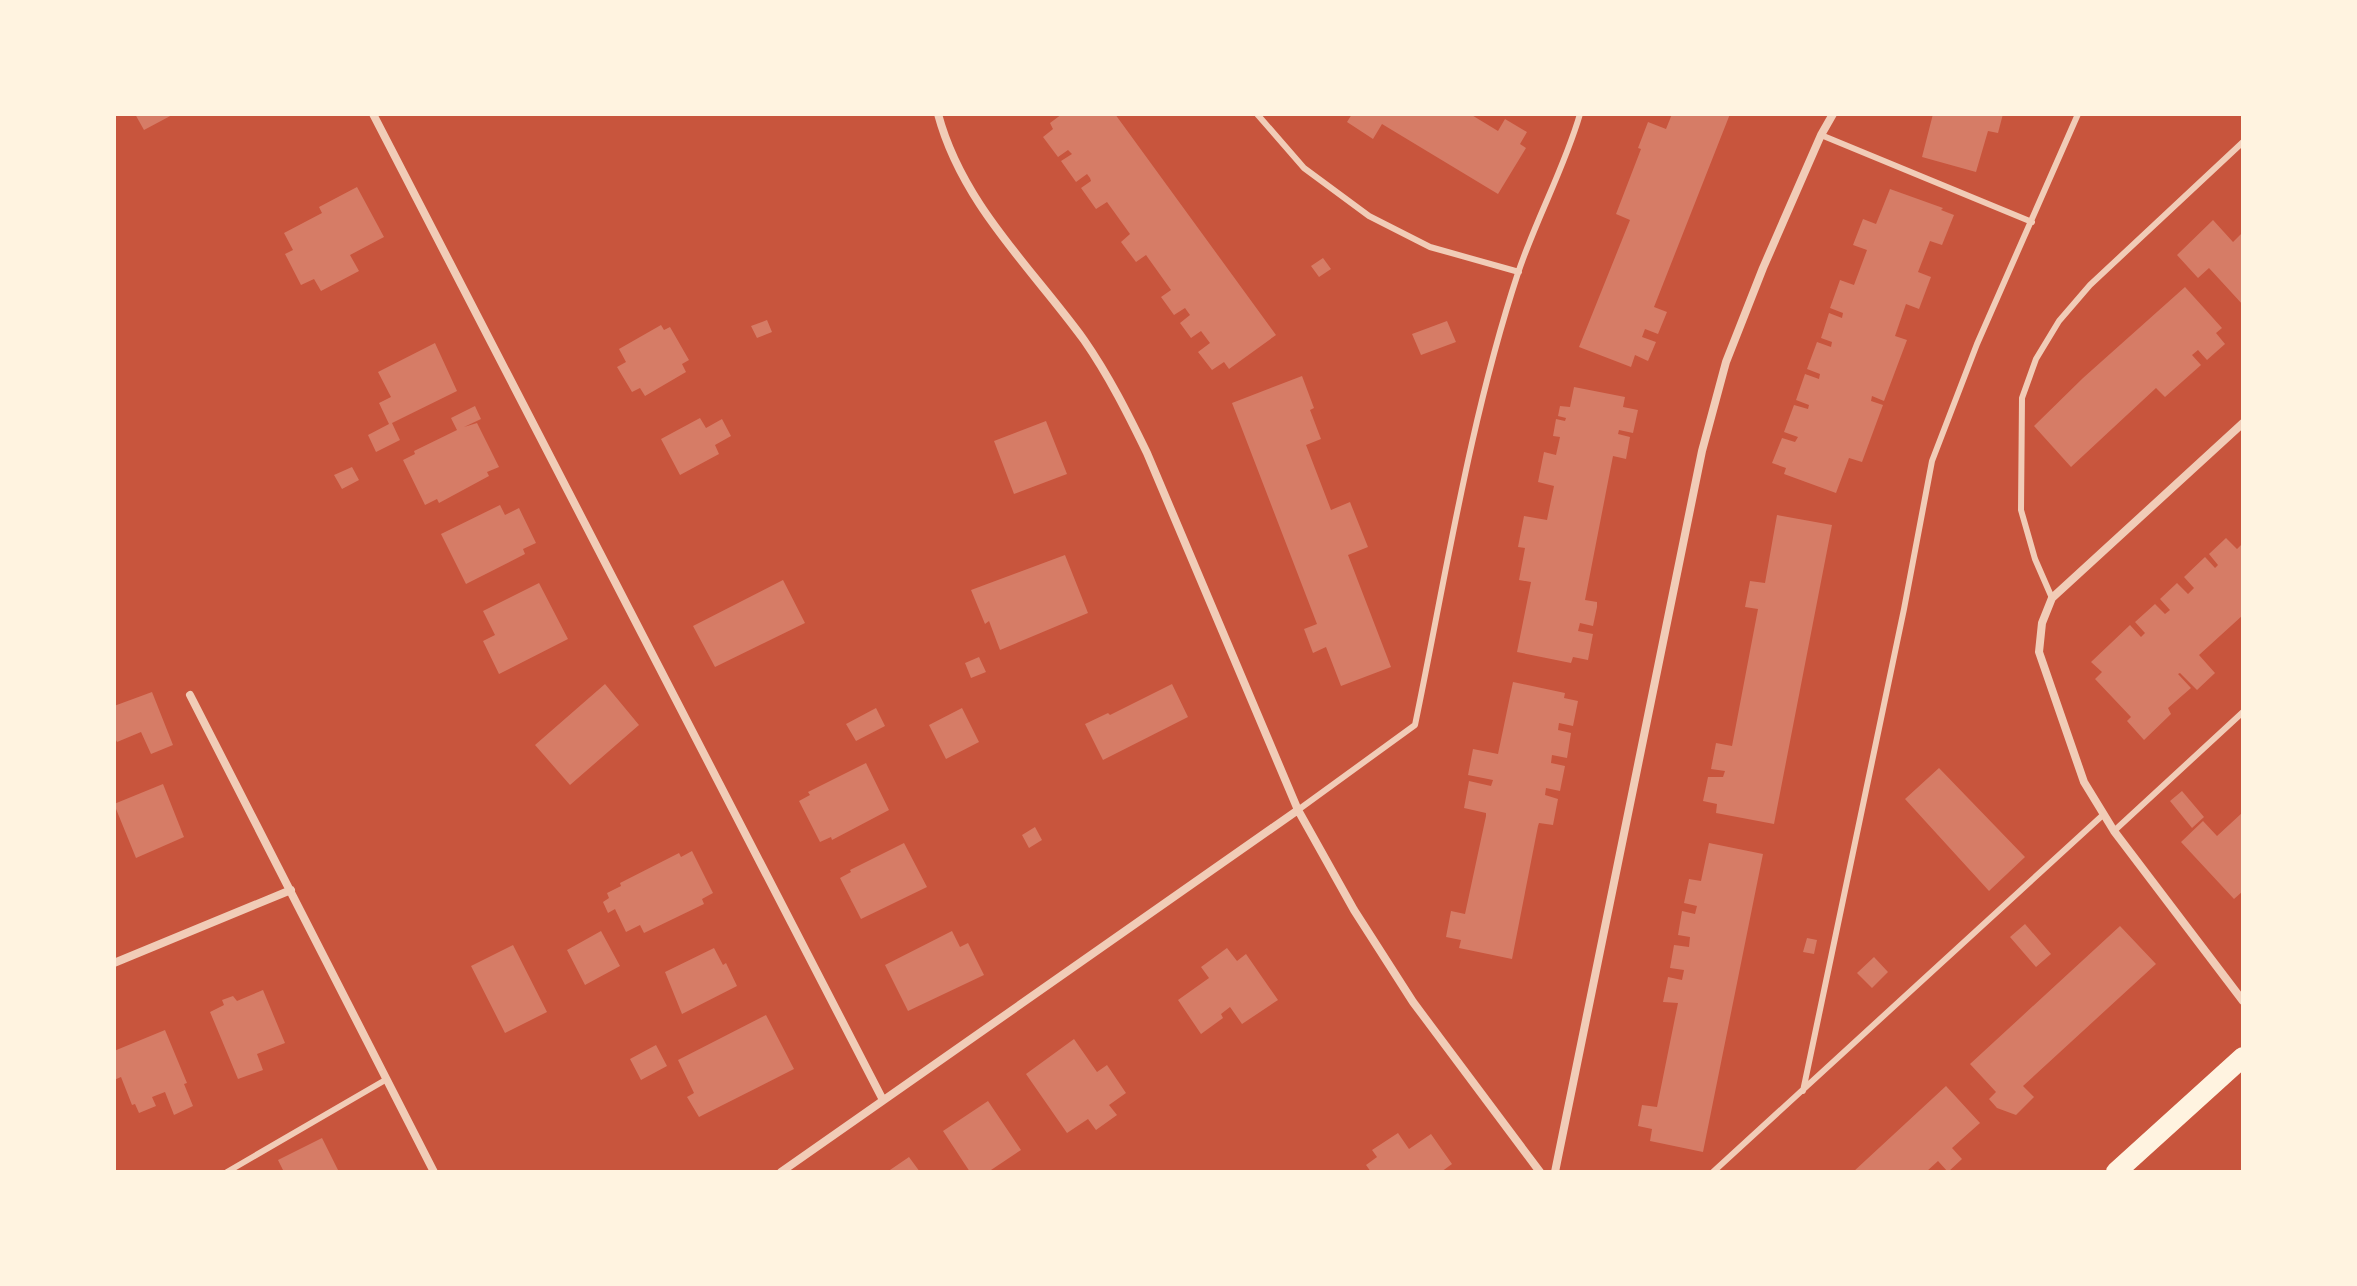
<svg xmlns="http://www.w3.org/2000/svg" width="2357" height="1286" font-family="'Golos Text',sans-serif">
	<style>
		.building { fill: #d67c66 }
		.lines { fill: none; stroke-linecap: round; stroke-linejoin: round }
		.service { stroke: #f1ccb7; stroke-width: 6 }
		.minor { stroke: #f1ccb7; stroke-width: 8 }
		.primary { stroke: #fff3e0; stroke-width: 20 }
	</style>
	<rect width="100%" height="100%" fill="#c8553d"/>
	<!-- building -->
	<path class="building" d="M135,114H174L144,130Z
		M1062,114H1115L1276,335L1229,369L1224,362L1212,370L1198,352L1210,343L1201,331L1191,338L1180,323L1190,315L1185,308L1174,315L1161,297L1171,290L1146,255L1136,262L1121,242L1130,234L1107,202L1096,209L1081,188L1091,181L1090,178L1087,174L1076,182L1061,161L1072,154L1068,150L1058,157L1043,137L1053,129L1050,123Z
		M1352,114H1470L1498,131L1505,119L1527,132L1520,144L1526,148L1498,194L1382,124L1373,139L1347,122Z
		M1672,114H1730L1654,307L1667,312L1658,334L1645,329L1642,337L1656,342L1648,361L1635,355L1631,367L1579,347L1630,220L1616,214L1641,149L1638,148L1648,122L1666,129Z
		M1933,114H2003L1998,133L1988,131L1976,172L1922,157Z
		M357,187L384,237L350,255L359,271L321,291L314,279L301,285L285,254L293,250L284,233L322,213L319,207Z
		M1890,189L1943,208L1941,210L1954,215L1942,245L1930,241L1918,272L1931,277L1919,309L1906,304L1895,336L1907,340L1884,401L1872,396L1871,401L1883,405L1862,462L1849,458L1836,493L1784,474L1786,468L1772,463L1782,438L1795,442L1798,437L1784,432L1794,405L1808,409L1809,405L1796,400L1805,374L1819,379L1820,374L1807,369L1817,342L1831,347L1832,342L1821,338L1829,313L1842,318L1843,313L1830,308L1840,280L1854,285L1867,250L1853,245L1863,219L1876,224Z
		M2213,220L2233,242L2243,232V305L2209,268L2198,278L2177,255Z
		M1323,258L1331,269L1319,277L1311,266Z
		M2185,287L2222,328L2216,333L2225,344L2207,360L2198,350L2192,355L2201,365L2165,397L2156,388L2071,467L2034,426L2083,378Z
		M767,320L772,332L757,338L751,326Z
		M1447,321L1456,342L1421,355L1412,334Z
		M661,325L664,330L670,327L689,360L682,364L686,372L645,396L640,388L632,392L617,367L626,362L619,349Z
		M435,343L457,391L392,423L400,440L376,452L368,435L389,424L379,403L391,397L378,372Z
		M1302,376L1314,408L1310,410L1321,439L1306,445L1331,510L1350,502L1368,547L1348,555L1391,667L1341,686L1326,647L1313,653L1304,629L1317,624L1232,403Z
		M1574,387L1625,397L1623,407L1638,410L1633,433L1619,430L1618,434L1630,437L1626,459L1613,456L1585,600L1597,602V607L1593,626L1580,623L1578,631L1593,634L1588,660L1573,657L1571,663L1517,652L1531,582L1519,580L1525,548L1518,547L1524,516L1547,520L1554,486L1538,482L1544,452L1556,455L1560,437L1553,436L1556,419L1565,421L1566,418L1558,416L1560,406L1570,407Z
		M475,406L481,419L464,427L477,423L499,467L487,472L489,476L439,503L437,499L425,505L403,460L415,454L414,451L457,430L451,418Z
		M700,418L706,428L722,419L731,436L715,445L719,454L680,475L661,439Z
		M1046,421L1067,474L1014,494L994,441Z
		M352,467L359,480L342,489L334,475Z
		M500,505L505,515L519,508L536,543L523,549L525,554L466,584L441,534Z
		M1777,515L1832,525L1774,824L1716,813L1717,804L1703,801L1708,777H1723L1725,771L1711,769L1716,743L1732,746L1758,609L1745,607L1750,581L1765,583Z
		M2226,538L2237,549L2243,543V615L2199,655L2215,673L2197,690L2180,673L2178,674L2191,688L2168,708L2171,714L2144,740L2127,721L2131,717L2095,679L2102,672L2091,662L2130,625L2141,637L2145,633L2135,622L2155,604L2165,614L2170,610L2160,599L2177,583L2188,594L2194,588L2184,577L2205,557L2215,568L2218,565L2209,554Z
		M1065,555L1088,613L1000,650L989,621L985,624L971,590Z
		M783,580L805,623L715,667L693,626Z
		M539,583L568,639L499,674L483,641L495,635L483,611Z
		M979,657L986,672L971,678L965,663Z
		M1513,682L1565,693L1564,698L1578,701L1573,726L1559,723L1558,730L1571,733L1567,758L1552,755L1551,763L1565,766L1560,791L1546,788L1545,795L1558,799L1553,825L1539,823L1538,826L1512,959L1459,948L1461,940L1446,937L1451,911L1465,914L1486,816V813L1464,808L1469,781L1491,786L1493,780L1468,775L1473,749L1498,754Z
		M605,684L639,725L570,785L535,745Z
		M1172,684L1188,717L1103,760L1085,724L1108,713L1110,715Z
		M152,692L173,745L151,754L141,732L117,742L114,736V706Z
		M876,708L885,726L856,741L846,724Z
		M962,708L979,742L946,759L929,725Z
		M866,763L889,810L832,840L831,837L820,842L799,801L810,795L808,792Z
		M1939,768L2025,857L1989,891L1905,799Z
		M163,784L184,837L136,858L114,804Z
		M2182,791L2204,817L2192,828L2170,801Z
		M2243,812V891L2234,899L2181,842L2203,821L2217,836Z
		M1035,827L1042,840L1029,848L1022,835Z
		M904,843L927,887L861,919L840,878L851,872L850,870Z
		M1709,843L1763,854L1703,1152L1650,1141L1652,1129L1638,1126L1642,1105L1657,1107L1678,1003L1663,1002L1668,977L1682,980L1684,970L1670,968L1674,945L1689,947L1690,937L1678,935L1682,911L1695,914L1697,906L1684,903L1689,879L1701,881Z
		M692,851L713,893L702,899L704,904L644,933L640,925L626,932L615,909L608,913L603,902L609,898L607,893L621,886L620,883L679,853L681,857Z
		M2025,924L2051,954L2036,967L2010,937Z
		M2120,926L2156,964L2023,1086L2034,1097L2016,1115L1997,1108L1989,1099L1996,1092L1970,1064Z
		M601,931L620,966L585,985L567,950Z
		M952,931L960,947L968,943L984,975L908,1011L885,965Z
		M1807,938L1817,940L1814,954L1803,952Z
		M513,945L547,1012L505,1033L471,966Z
		M714,948L723,965L726,963L737,986L682,1014L665,972Z
		M1227,948L1237,961L1246,954L1278,1000L1242,1024L1230,1007L1221,1014L1223,1018L1201,1034L1178,1000L1209,978L1201,967Z
		M1874,957L1888,972L1872,988L1857,973Z
		M263,990L285,1043L257,1054L263,1070L238,1079L210,1012L224,1005L222,1000L233,996L237,1001Z
		M766,1015L794,1069L699,1117L687,1097L694,1093L678,1060Z
		M165,1030L187,1083L184,1084L193,1106L174,1115L165,1092L152,1097L156,1106L139,1113L135,1104L132,1105L121,1077L114,1080V1051Z
		M1074,1039L1097,1072L1107,1065L1126,1093L1109,1105L1117,1115L1096,1130L1088,1119L1067,1133L1026,1074Z
		M656,1045L667,1066L641,1080L630,1059Z
		M1946,1086L1980,1123L1952,1148L1962,1159L1948,1172L1938,1161L1926,1172H1853Z
		M988,1101L1021,1150L988,1172H970L943,1131Z
		M1398,1133L1409,1149L1431,1134L1452,1164L1441,1172H1371L1366,1165L1377,1157L1372,1150Z
		M322,1138L339,1172H284L278,1160Z
		M909,1157L920,1172H887Z"/>
	<g class="lines">
		<!-- service -->
		<path class="service" d="M1257,114L1304,168L1369,216L1430,247L1519,272
			M1821,135L2032,222
			M2052,598L2035,559L2021,510L2022,398L2036,359L2059,321L2090,285L2243,142
			M1298,810L1415,725C1446,575 1470,419 1518,273C1536,219 1564,169 1580,114
			M2114,831L2243,712
			M1803,1091L1904,609L1932,461L1977,344L2078,114
			M227,1172L387,1079
			M1713,1172L2104,814"/>
		<!-- minor -->
		<path class="minor" d="M373,114L883,1100
			M938,114C962,204 1031,267 1084,340C1109,376 1128,414 1147,453L1298,810L1354,910L1413,1002L1540,1172
			M2243,423L2052,598L2042,623L2039,652L2084,782L2114,831L2243,1001
			M190,695L434,1172
			M114,963L291,890
			M781,1172L1298,810
			M1555,1172L1702,451L1726,362L1763,268L1821,135L1833,114"/>
		<!-- primary -->
		<path class="primary" d="M2116,1172L2243,1057"/>
	</g>
	<!-- border -->
	<rect width="2357" height="1286" fill="none" stroke="#fff3e0" stroke-width="232"/>
</svg>
